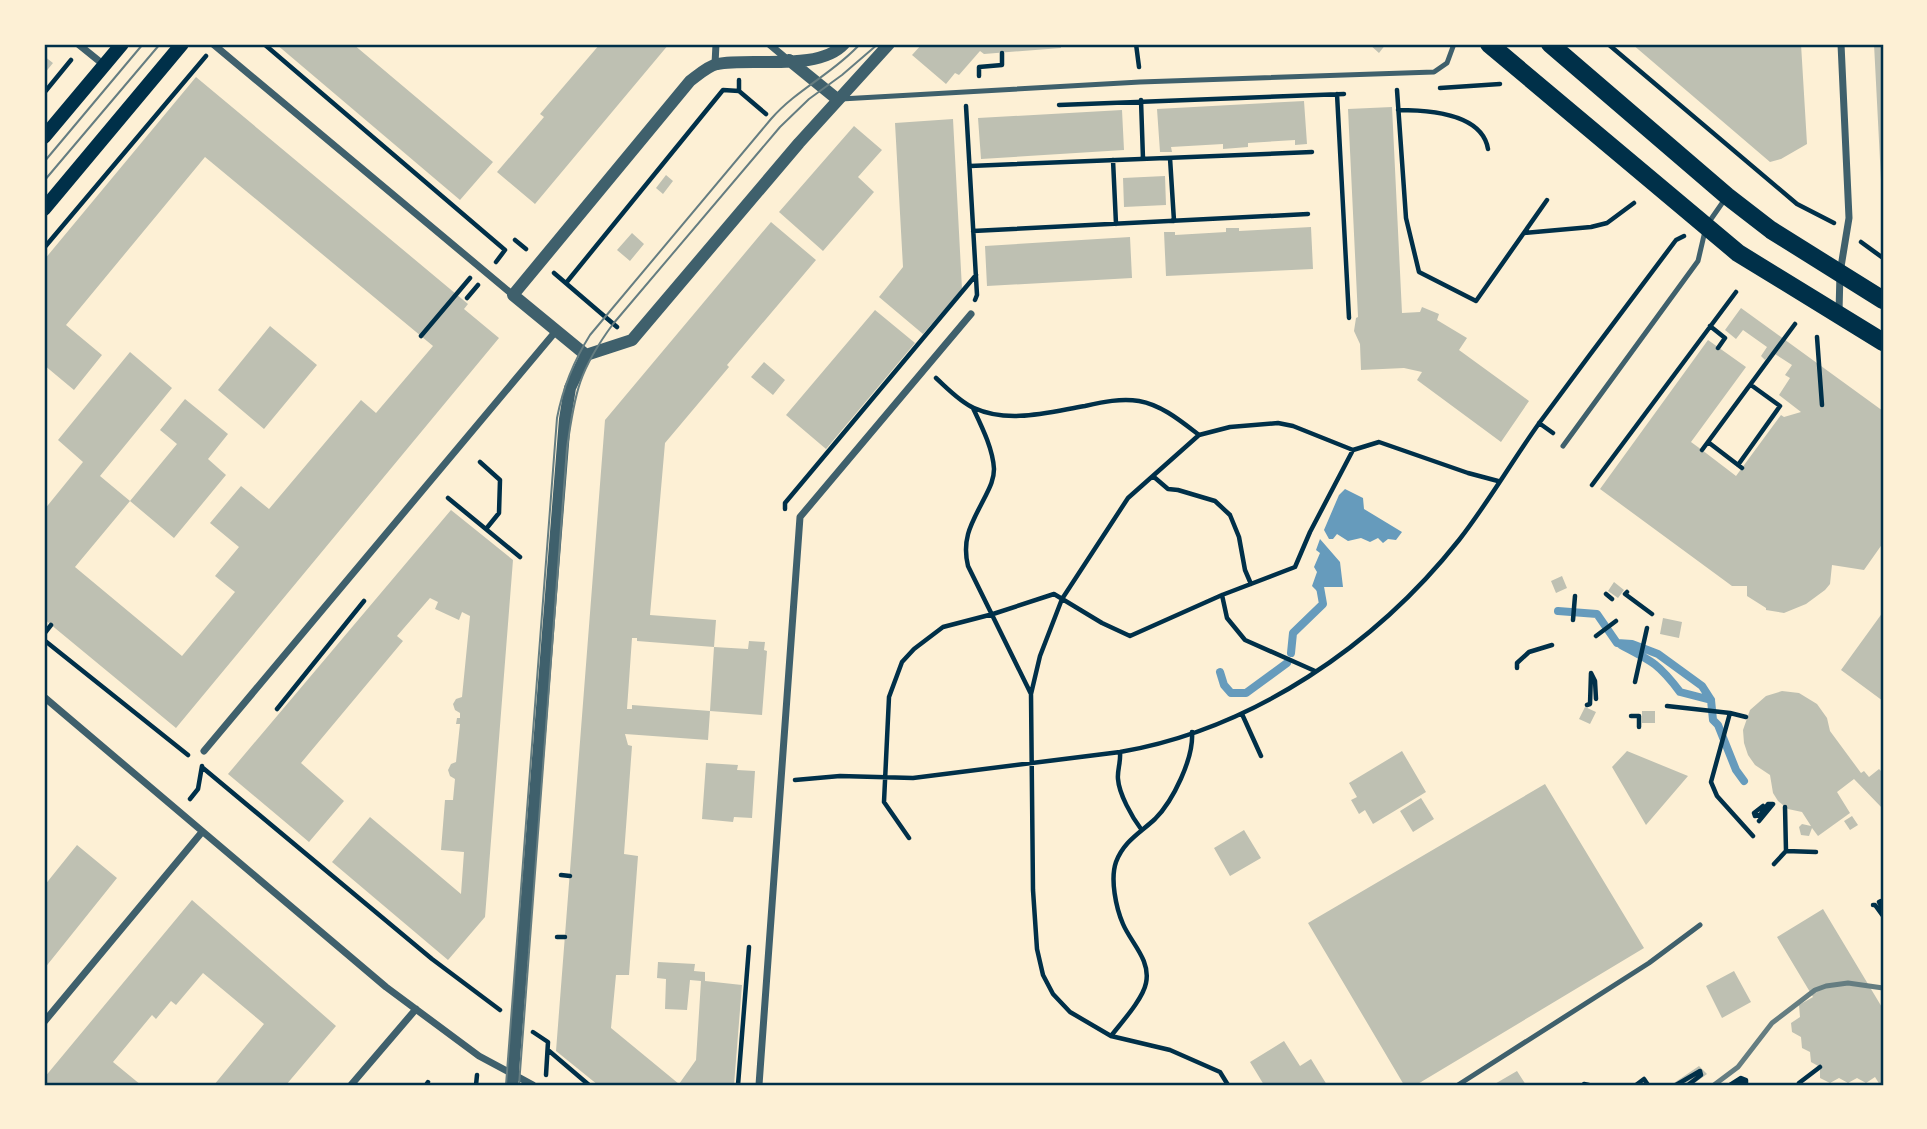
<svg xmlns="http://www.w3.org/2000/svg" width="1927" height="1129" font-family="'IBM Plex Sans',sans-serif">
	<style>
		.water { fill: #669bbc }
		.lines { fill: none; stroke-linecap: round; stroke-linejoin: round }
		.stream { stroke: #669bbc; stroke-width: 8 }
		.building { fill: #bec0b2 }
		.path { stroke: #003049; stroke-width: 4.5 }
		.service { stroke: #3f606c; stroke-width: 5 }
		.minor { stroke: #3f606c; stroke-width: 7 }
		.tertiary { stroke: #3f606c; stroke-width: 12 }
		.secondary { stroke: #003049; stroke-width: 14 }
		.primary { stroke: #003049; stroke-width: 18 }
		.tram { stroke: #657d81; stroke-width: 2 }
		.rail { stroke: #657d81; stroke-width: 5 }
		.neatline { fill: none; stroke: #003049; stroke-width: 2.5 }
	</style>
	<rect width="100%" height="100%" fill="#fdf0d5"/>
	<!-- water -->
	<path class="water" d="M1345,489L1363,498L1364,509L1402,532L1396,540L1388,539L1383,543L1378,538L1370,542L1361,538L1348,541L1337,534L1333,539H1329L1324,530L1339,495Z
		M1320,539L1340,562L1343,587H1320L1317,591L1312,586L1317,572L1314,567L1320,553L1316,550Z"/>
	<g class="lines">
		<!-- stream -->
		<path class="stream" d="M1558,611L1597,614L1617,643L1632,644L1658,654L1702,686L1711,700L1713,720L1718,725L1736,770L1744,781
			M1621,645C1652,661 1659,664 1680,692L1711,700
			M1291,653L1293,633L1323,604L1320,587
			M1220,672L1224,685L1231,693H1246L1287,663"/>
	</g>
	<!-- building -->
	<path class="building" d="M276,44H353L493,162L460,200Z
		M600,44H669L535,204L497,172L544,117L540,114Z
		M922,44H1061V48L984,54L980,51L959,75L955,73L946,84L912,55Z
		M1369,44H1386L1379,53Z
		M1632,44H1801L1807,144L1781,159L1770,162Z
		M1874,44H1883V180H1881Z
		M44,56L53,63L44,74Z
		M196,77L468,304L464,309L499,338L176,728L44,619V510L83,462L58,440L130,352L172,388L100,476L130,501L177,444L160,430L185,399L228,434L208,459L226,475L174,538L130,501L75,567L182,656L235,592L215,576L239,547L210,523L241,486L269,509L361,400L376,413L433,346L205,157L66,325L102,355L74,390L44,365V260Z
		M1304,101L1307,144L1295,145V140L1248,143V147L1223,149V144L1171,147L1172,152H1160L1157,109Z
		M1392,107L1402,313L1420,312L1422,307L1439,314L1437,320L1467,338L1459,350L1529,401L1501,442L1417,380L1422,372L1404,368L1361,370L1360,344L1354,331L1356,318L1358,317L1348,109Z
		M1122,110L1124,150L981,159L978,118Z
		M953,119L962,289L923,334L879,297L903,267L895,123Z
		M854,126L882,150L858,177L874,192L823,251L779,212Z
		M666,175L673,181L663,194L656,188Z
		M1165,176L1166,205L1124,207L1123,178Z
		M771,222L816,260L727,365L729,367L665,443L650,615L716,620L714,647L637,641V638H632L627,709H632V705L710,711L708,740L625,734L628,745L632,746L624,854L638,856L629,975H616L611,1028L679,1084L696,1060L701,981L690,980L687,1010L665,1009L666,979L657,978L658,962L695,964L694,971L705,972V981L742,985L734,1085H598L556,1051L605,420Z
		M1311,227L1313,269L1166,276L1164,232H1175V235L1226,232V228H1239V231Z
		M632,233L644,244L630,261L617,250Z
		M1130,237L1132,278L987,286L985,246Z
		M1741,308L1883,411V543L1864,570L1832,565L1830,584L1825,590L1806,604L1784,613L1766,610V608L1747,596V586H1732L1600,489L1708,340L1746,367L1691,442L1702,450L1736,476L1781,415L1784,417L1801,412L1779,395L1790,378L1785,375L1792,365L1772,352L1765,360L1761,356L1767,347L1743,330L1736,339L1725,330Z
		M875,310L915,343L826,449L786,415Z
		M270,326L317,365L264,429L218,390Z
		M764,362L785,380L773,395L751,377Z
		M451,510L513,560L485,917L448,960L332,862L370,817L461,894L464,852L441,850L445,800H453L455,779L450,776L448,770L451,764L456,762L460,724H456L457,718H460V713L455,710L453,704L456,699L462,697L470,616L462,612L459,620L435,609L438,602L430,598L397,636L403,641L301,763L344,801L309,842L228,774Z
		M1562,576L1567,588L1556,593L1551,581Z
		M1614,582L1624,590L1618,598L1608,591Z
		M1883,612V701L1841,670Z
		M1663,618L1682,622L1679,638L1660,634Z
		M749,641L765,642L764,650L767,651L762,715L710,711L714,647L748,649Z
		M1782,691L1799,693L1817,704L1827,718L1830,731L1861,773L1864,771L1869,777L1879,769L1881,771L1883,769V809L1854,779L1837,792L1850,813L1818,836L1812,828L1809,836L1801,835L1799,827L1802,824L1811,826L1802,812L1788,809L1778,801L1773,793L1770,775L1755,765L1748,755L1744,743L1743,730L1750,710L1766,696Z
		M1585,707L1596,712L1590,724L1579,719Z
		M1642,711H1655V723H1642Z
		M1402,751L1426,792L1373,824L1365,810L1359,814L1351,800L1357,797L1349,783Z
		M1627,751L1688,776L1646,825L1612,767Z
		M706,763L738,765L737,770L755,771L752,818L734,817L733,822L702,819Z
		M1545,784L1644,948L1416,1085H1404L1308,923Z
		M1421,798L1434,819L1413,832L1400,811Z
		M1852,816L1858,825L1850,830L1844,821Z
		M1244,830L1261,858L1230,876L1214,848Z
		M77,845L117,878L44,969V886Z
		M192,900L336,1026L286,1085H214L264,1024L203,973L176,1005L171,1001L156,1019L152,1015L113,1062L141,1085H44V1078Z
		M1823,909L1883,1009V1085H1880L1875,1077L1866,1083L1857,1078L1848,1083L1839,1078L1830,1083L1820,1078V1067L1811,1062L1810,1052L1802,1048L1801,1037L1792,1032L1791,1023L1800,1017L1799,1005L1813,997L1777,937Z
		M1734,971L1751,1002L1722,1018L1706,986Z
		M1284,1041L1300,1066L1311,1059L1327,1085H1264L1250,1062Z
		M1699,1066L1707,1074L1692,1085H1671Z
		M1517,1071L1526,1085H1493Z"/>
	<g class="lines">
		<!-- path -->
		<path class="path" d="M264,44L505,250L496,262
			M1136,44L1139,67
			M1608,44L1797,204L1834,223
			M979,76V67L1002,65V53
			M739,80V91L766,114
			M1440,88L1500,84
			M1397,90L1406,218L1419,272L1476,301L1547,200
			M44,93L71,60
			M1337,94L1349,318
			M1141,100L1143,159
			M1059,105L1344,94
			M966,106L977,295L975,300
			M1398,110C1428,110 1482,113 1488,149
			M1170,158L1174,221
			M1113,160L1116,224
			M970,166L1312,152
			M973,231L1308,214
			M1524,233L1591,227L1607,223L1634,203
			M515,240L526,249
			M1861,242L1883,258
			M44,248L206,56
			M554,273L617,327
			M566,283L723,90L739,91
			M467,298L478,285
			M1710,326L1725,338L1718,348
			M421,336L470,278
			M1817,337L1822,405
			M936,378C947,388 960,402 974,408C1009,424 1049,412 1085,406C1103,402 1121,398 1139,401C1162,405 1182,422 1199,435
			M973,408C982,427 993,449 994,469C994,479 990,487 986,495C973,521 961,537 968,566L1031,694
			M1539,423L1553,433
			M1708,442L1742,468
			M1702,450L1795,324
			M480,462L500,480L499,513L486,529
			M1738,465L1780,406L1751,385
			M1154,477L1168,489L1178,490L1215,501L1230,515L1239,537L1245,570L1251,584
			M1592,485L1736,292
			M448,498L520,557
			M785,509V503L976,275
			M1627,592L1625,594L1652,614
			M1606,594L1612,599
			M1222,595L1227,618L1245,640L1315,671
			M1573,620L1575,596
			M44,634L51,625
			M1596,636L1616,621
			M44,640L188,755
			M1517,668V663L1529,652L1552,645
			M1635,682L1647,628
			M1587,705L1590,704L1591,673L1595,681L1596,699
			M1667,706L1730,713L1711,782L1717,796L1753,836
			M277,709L364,601
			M1730,713L1746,717
			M1242,714L1261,756
			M1631,716H1639V727
			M1120,752C1121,762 1117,771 1118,779C1119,794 1132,817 1141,829
			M203,768L432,959L500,1010
			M795,780L840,776L913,778L1120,752C1253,729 1376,645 1459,540C1488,503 1512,461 1540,422C1585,361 1630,301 1676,240L1684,236
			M190,799L198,789L202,766
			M1785,807L1786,851L1816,852
			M1759,821L1773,804H1768L1760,815L1755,816L1754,813L1763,806
			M909,838L884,802L889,697L902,662L914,649L943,627L993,614L1054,594L1102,623L1130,636L1222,595L1295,567L1310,532L1353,450
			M1774,864L1786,851
			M561,875L570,876
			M1883,904L1881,901L1879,902L1883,910
			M1873,905H1875L1883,916
			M557,937H565
			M533,1032L548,1042L546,1075
			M1111,1036C1121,1023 1143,999 1146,983C1151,960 1131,943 1123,924C1116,908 1110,879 1116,862C1124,841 1140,833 1155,819C1173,801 1194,758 1192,732
			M548,1050L589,1085
			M1799,1083L1820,1067
			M1584,1084L1589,1085
			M426,1085L428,1082
			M476,1085L477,1075
			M738,1085L749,947
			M1228,1085L1220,1072L1170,1050L1111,1036L1070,1012L1053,994L1043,975L1037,949L1033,890L1031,694L1040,656L1062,599L1128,498L1199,435L1230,427L1278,423L1293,426L1353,450L1379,442L1468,473L1498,481
			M1636,1085L1644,1079L1648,1085
			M1676,1085L1700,1071L1701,1075L1688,1085
			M1730,1085L1741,1078L1746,1080V1085
			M1735,1085L1742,1081V1085"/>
		<!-- service -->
		<path class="service" d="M841,99L1140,82L1434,72L1447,63L1454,44
			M1709,222L1725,199
			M1563,446L1698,261L1705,231
			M1458,1085L1649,963L1700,925"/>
		<!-- minor -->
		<path class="minor" d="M78,44L104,65
			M213,44L513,295
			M769,44L788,60
			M715,64L716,44
			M1839,312L1840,273L1849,218L1841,44
			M44,697L386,987L479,1056L533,1085
			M204,751L556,331
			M44,1022L202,832
			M351,1085L416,1009
			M759,1085L800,517L971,314"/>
		<!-- tertiary -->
		<path class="tertiary" d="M789,60L837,99
			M586,355L513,295L690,81C698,75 708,66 717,64C753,57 818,72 844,44
			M586,355L632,340L799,143L889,44
			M512,1085L565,419L570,388L586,355"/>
		<!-- secondary -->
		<path class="secondary" d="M44,137L122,44
			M44,209L182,44"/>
		<!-- primary -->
		<path class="primary" d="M1489,44L1738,253L1883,342
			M1550,44L1727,196L1771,230L1883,300"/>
		<!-- tram -->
		<path class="tram" d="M44,162L143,44
			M44,181L160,44
			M506,1085L557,418C563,387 573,362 590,335L771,119C797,89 834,73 860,44
			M519,1085L567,448C575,392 579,370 613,324L780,127L809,99L842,75L878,44"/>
		<!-- rail -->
		<path class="rail" d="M1714,1085L1738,1067L1772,1023L1815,990L1826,986L1848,983L1883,988"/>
	</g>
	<!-- border -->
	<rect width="1927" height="1129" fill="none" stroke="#fdf0d5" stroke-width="91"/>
	<rect x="46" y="46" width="1836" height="1038" class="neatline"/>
</svg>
